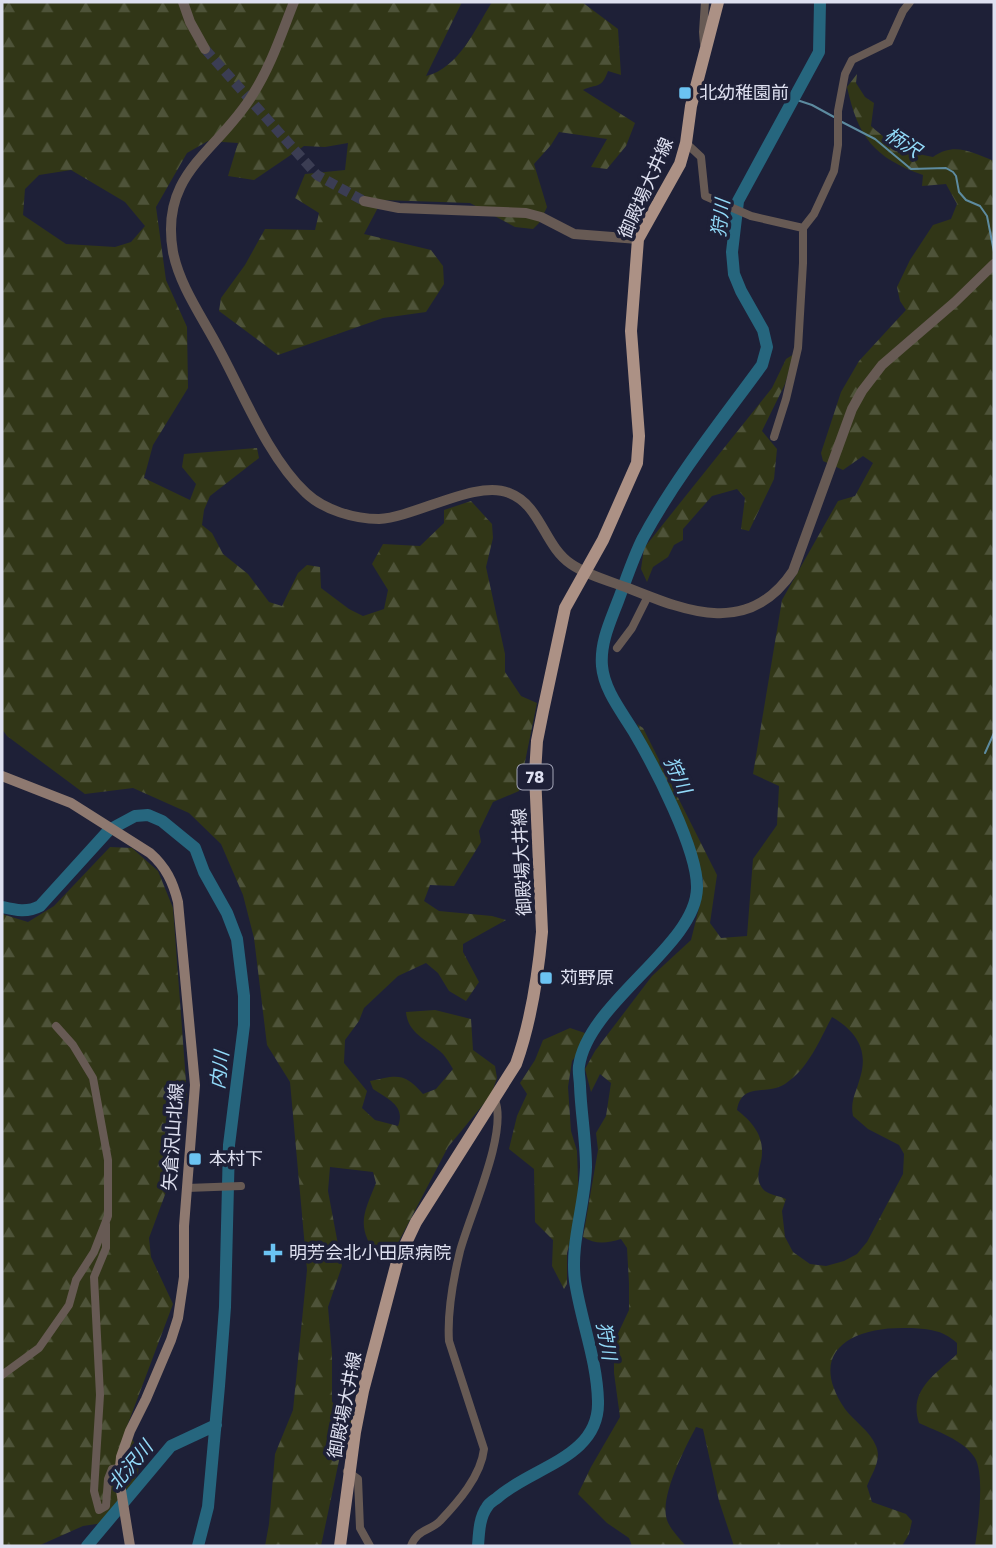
<svg xmlns="http://www.w3.org/2000/svg" width="996" height="1548" font-family="Poppins,'Noto Sans JP',sans-serif">
	<style>
		.forest { fill: url(#forest-firs); fill-rule: evenodd }
		.lines { fill: none; stroke-linecap: round; stroke-linejoin: round }
		.stream { stroke: #5d8ba0; stroke-width: 2 }
		.river { stroke: #26667e; stroke-width: 12 }
		.tertiary-tunnel { stroke: #3b3d53; stroke-width: 10; stroke-dasharray: 10 5; stroke-linecap: butt }
		.minor { stroke: #675a54; stroke-width: 8 }
		.tertiary { stroke: #675a54; stroke-width: 10 }
		.secondary { stroke: #8e7970; stroke-width: 10 }
		.primary { stroke: #ac9185; stroke-width: 12 }
		.poi-dot { fill: #6bc3f2; stroke: #1e2037; stroke-width: 2.5 }
		.labels { text-anchor: middle; stroke-width: 7; stroke-linejoin: round; paint-order: stroke }
		.shield { fill: #1e2037; stroke: #a4a6b8; stroke-width: 2 }
		.shield-label { font-size: 16px; font-weight: bold; fill: #dee0f0 }
		.poi-label { font-size: 18px; fill: #dee0f0; stroke: #1e2037; text-anchor: start }
		.street-label { font-size: 18px; fill: #dee0f0; stroke: #1e2037 }
		.water-label { font-size: 19px; font-style: italic; fill: #92daf9; stroke: #1e2037 }
	</style>
	<defs>
		<pattern id="forest-firs" width="22" height="20" patternUnits="userSpaceOnUse" patternTransform="scale(1.75)"><rect width="22" height="20" fill="#313617"/><path d="M5 1l3.5 6h-7zM16 11l3.5 6h-7z" fill="#4e5339"/></pattern>
	</defs>
	<rect width="100%" height="100%" fill="#1e2037"/>
	<!-- forest -->
	<path class="forest" d="M2,2H462L426,76C459,68 475,29 492,2H582L618,29L621,75L608,71C601,90 597,83 583,90L635,123L626,146L607,169L591,167L607,139L559,132L551,145L534,164L547,207L540,222L533,229L515,227L470,203L382,200L364,234L431,250L443,266L444,284L426,312L383,318L278,355L219,311L221,298L245,265L265,229L315,230L319,213L295,198L305,174L345,170L348,143L325,147L304,146L254,180L228,176L238,143L208,141L187,153L156,207L166,280L187,327L188,388L153,445L144,478L190,500L196,484L182,467L184,454L257,448L259,458L210,496L204,510L202,525L212,533L223,554L248,574L269,602L282,606L298,573L307,565L320,567L321,588L349,609L363,616L384,609L388,590L372,564L383,544L420,546L444,523V510L471,501L492,524L493,538L486,567L505,654V672L521,696L537,703L519,791L493,802L479,831L481,842L454,886L430,885L424,901L439,911L492,916L506,920L463,944V952L479,982L466,1001L449,991L438,973L426,963L398,976L364,1008L359,1021L345,1040L344,1063L367,1091L362,1108L375,1120L398,1126C406,1106 388,1099 373,1089L370,1081C397,1075 404,1072 423,1094L436,1089L453,1069C450,1064 447,1059 443,1054C429,1040 408,1035 406,1012L435,1010L471,1019L473,1050L495,1066L497,1078L491,1095L448,1147L397,1245L380,1260C356,1227 362,1217 376,1183L373,1172L330,1167L328,1191L342,1266L328,1307L332,1354V1402L352,1414L350,1437L341,1451L321,1546H265L269,1524L275,1454L293,1410L307,1270L290,1082L267,1045L254,938L243,895L221,844L189,813L133,788L85,794L7,736L2,729ZM71,170L125,202L145,226L131,242L115,247L66,244L23,215L25,189L39,175Z
		M857,74L856,83L865,97L874,103L871,126C892,145 906,152 933,157C954,142 971,152 994,161V1546H975C978,1526 985,1476 975,1458C964,1440 936,1431 919,1423C908,1390 936,1374 957,1354V1343C942,1329 927,1329 908,1328C854,1326 805,1350 845,1409C854,1421 870,1431 876,1446C882,1460 872,1473 867,1486L872,1502L906,1514L912,1521L909,1534L902,1546H734L719,1501L703,1429L696,1427C685,1448 659,1497 667,1520C670,1529 680,1539 686,1546H632L629,1538L607,1523L578,1494L591,1467L620,1417L614,1373V1342L629,1310V1283L627,1248L621,1239C607,1243 596,1245 583,1237L598,1150L596,1133L606,1116L611,1083L600,1074L591,1092L585,1069L595,1051L652,976L691,940L701,900L703,880L689,833L675,799L637,724L643,728L717,875L710,923L721,938L747,936L753,859L777,825L779,786L753,774L782,600L838,501L855,496L873,463L863,456L843,470L823,461L821,453L841,392L859,361L906,310L900,301L897,287L910,260L933,225L951,219L957,204L946,184L922,186L923,175C874,158 858,137 847,87ZM832,1017C856,1031 869,1050 860,1078C856,1093 850,1101 853,1116L868,1129L899,1145L904,1154L903,1174L867,1242L857,1254L844,1261L826,1266L810,1264L793,1252L785,1237L782,1211L786,1199C780,1196 770,1195 765,1191C752,1179 762,1166 762,1153C763,1134 751,1121 737,1110C742,1081 767,1096 785,1084C809,1068 819,1041 832,1017Z
		M794,354L785,384L762,431L777,449L774,479L749,531L741,529L745,498L737,489L712,496L683,529V540L674,545L668,557L653,567L647,582L641,569L644,548L772,388L786,359Z
		M110,847L132,848L158,871L173,908L187,1095L176,1165L149,1238L151,1257L173,1304L126,1429L140,1452L138,1473L118,1513L103,1523L83,1526L38,1546H2V914L28,922L54,906Z
		M570,1028L585,1033L582,1048L572,1061L568,1087L571,1131L577,1151L579,1207L567,1253V1284L564,1289L552,1266L553,1240L535,1222L534,1169L509,1149L517,1116L527,1094L520,1083L535,1060L543,1040Z"/>
	<g class="lines">
		<!-- stream -->
		<path class="stream" d="M794,99L812,105L834,117
			M842,122L875,139L911,169L946,168L953,172L956,176L959,192L966,200L980,206L987,216L994,252
			M985,753L994,733"/>
		<!-- river -->
		<path class="river" d="M2,907C15,910 27,913 40,906L109,830L135,816L148,815L162,821L195,848L204,872L227,913L237,939L244,996V1025L229,1145L225,1307L219,1386L208,1507L198,1546
			M87,1546L171,1446L216,1425
			M478,1546C479,1534 479,1518 487,1507C489,1503 493,1501 497,1498C531,1467 600,1458 598,1401C597,1360 581,1321 575,1281C570,1243 585,1205 586,1167C586,1140 581,1113 580,1086C580,1080 578,1072 579,1066C588,1002 696,946 697,888C698,850 654,766 634,732C622,712 604,690 602,666C600,643 610,622 618,601C626,580 633,558 643,538C676,477 721,421 762,365L767,347L763,330L741,291L734,274L732,252L738,201L819,52L820,2"/>
		<!-- tertiary-tunnel -->
		<path class="tertiary-tunnel" d="M205,49L317,175L364,201"/>
		<!-- minor -->
		<path class="minor" d="M704,44L703,32L705,2
			M686,143L701,157L705,196L751,216L803,228
			M774,437L786,399L798,348L803,263V228L814,214L834,171L838,145V111L845,74L852,60L889,42L903,11L910,2
			M617,648L632,628L648,596
			M187,1188L241,1186
			M106,1224V1248L94,1277L100,1395L94,1491L99,1510L106,1506L108,1479L112,1469L119,1468
			M2,1375L39,1348L69,1305L76,1280L94,1252L108,1216V1160L93,1078L73,1045L56,1026
			M347,1471L358,1479L360,1528L370,1546
			M411,1546C417,1529 430,1531 440,1521C458,1502 481,1476 484,1449L449,1341C447,1311 453,1280 460,1251C470,1214 508,1133 495,1100"/>
		<!-- tertiary -->
		<path class="tertiary" d="M183,2L190,22L205,49
			M294,2C282,32 271,66 253,94C218,152 159,172 173,252C180,287 203,318 219,349C244,395 268,457 306,493C324,510 354,519 379,519C416,517 477,479 509,493C541,505 544,546 571,564C587,575 609,581 628,588C688,612 749,637 793,571L852,409L862,391L882,365L955,302L994,264
			M364,201L399,208L526,213L541,217L574,234L638,239"/>
		<!-- secondary -->
		<path class="secondary" d="M2,776L71,803L150,853C166,867 173,882 178,902L195,1085L184,1226V1277L178,1318L171,1340L146,1399L130,1431L121,1457L119,1478L130,1546"/>
		<!-- primary -->
		<path class="primary" d="M340,1546L355,1432L363,1391L397,1262L416,1222L516,1064C531,1022 538,976 542,932L535,774L537,741L543,711L565,608L603,540L637,463L639,436L631,331L638,239L680,164L686,143L691,106L718,2"/>
	</g>
	<!-- markers -->
	<g class="poi-dot">
		<rect x="678" y="86" width="14" height="14" rx="3.5"/>
		<rect x="539" y="971" width="14" height="14" rx="3.5"/>
		<rect x="188" y="1152" width="14" height="14" rx="3.5"/>
		<path d="M269.5 1242.5h7v7h7v7h-7v7h-7v-7h-7v-7h7z"/>
	</g>
	<g class="labels">
		<!-- shield labels -->
		<rect class="shield" x="517.5" y="764.5" width="35" height="25" rx="5"/>
		<g class="shield-label">
			<text x="535" y="783">78</text>
		</g>
		<!-- poi labels -->
		<g class="poi-label">
			<text x="699" y="99">北幼稚園前</text>
			<text x="560" y="984">苅野原</text>
			<text x="209" y="1165">本村下</text>
			<text x="289" y="1259">明芳会北小田原病院</text>
		</g>
		<!-- street labels -->
		<g class="street-label">
			<text transform="translate(646 188) rotate(-66)" y="6">御殿場大井線</text>
			<text transform="translate(522 862) rotate(-93)" y="6">御殿場大井線</text>
			<text transform="translate(173 1137) rotate(-86)" y="6">矢倉沢山北線</text>
			<text transform="translate(345 1405) rotate(-79)" y="6">御殿場大井線</text>
		</g>
		<!-- water labels -->
		<g class="water-label">
			<text transform="translate(903 142) rotate(33)" y="7">柄沢</text>
			<text transform="translate(720 218) rotate(-83)" y="7">狩川</text>
			<text transform="translate(678 775) rotate(65)" y="7">狩川</text>
			<text transform="translate(219 1070) rotate(-83)" y="7">内川</text>
			<text transform="translate(607 1341) rotate(80)" y="7">狩川</text>
			<text transform="translate(130 1465) rotate(-50)" y="7">北沢川</text>
		</g>
	</g>
	<!-- border -->
	<rect width="996" height="1548" fill="none" stroke="#dee0f0" stroke-width="7"/>
</svg>
